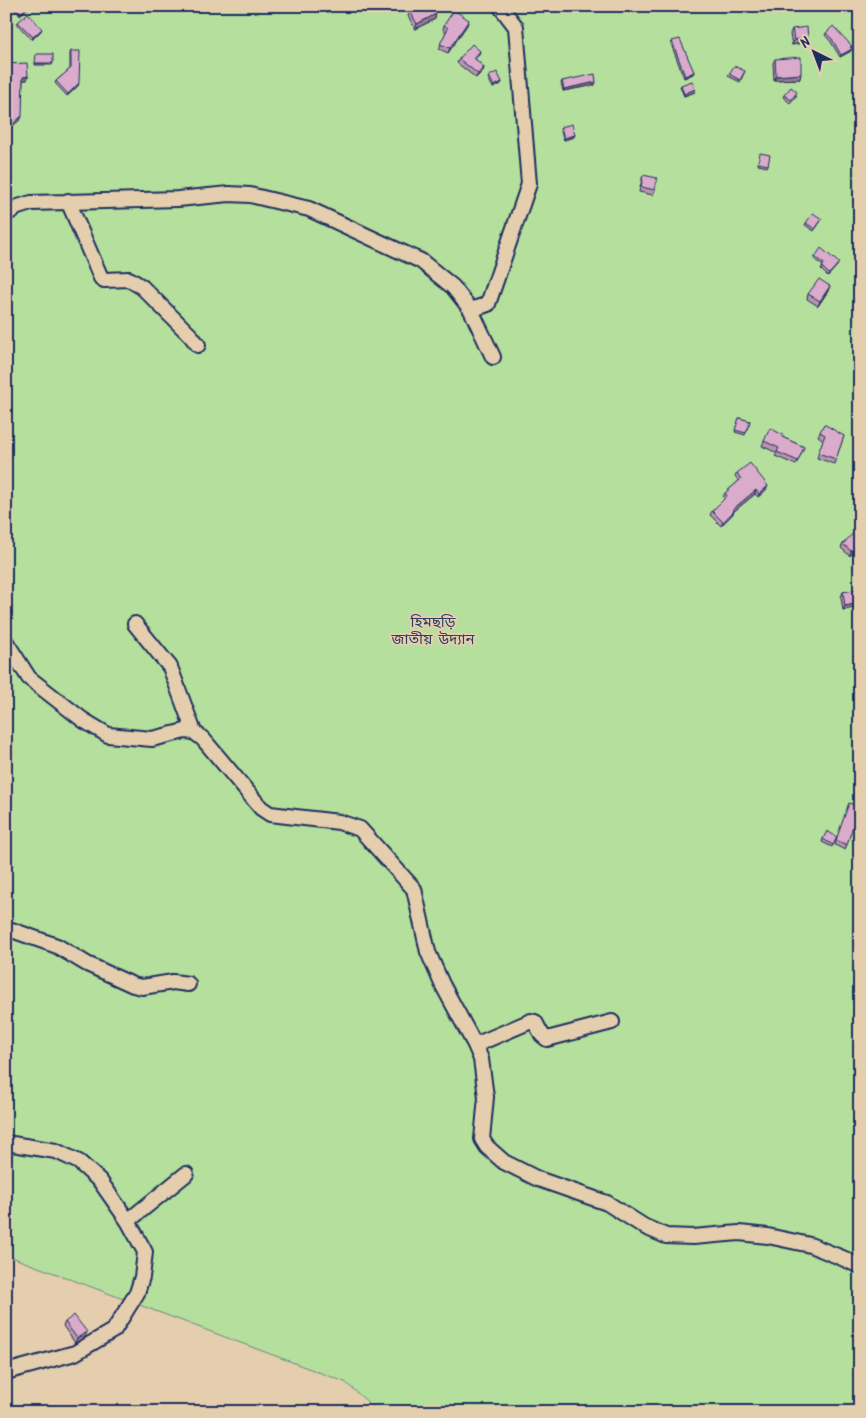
<svg xmlns="http://www.w3.org/2000/svg" width="866" height="1418" font-family="Kalam,'Noto Sans Bengali',sans-serif">
	<style>
		.green { fill: #b5df9c; stroke: #68877d }
		.lines { fill: none; stroke-linecap: round; stroke-linejoin: round }
		.minor-casing { stroke: #1b2f5e; stroke-width: 18 }
		.minor { stroke: #e5ceae; stroke-width: 14 }
		.wall { fill: #bb93af; stroke: #1b2f5e }
		.shaded-wall { fill: #99788e; stroke: #1b2f5e }
		.building { fill: #daabcb; stroke: #1b2f5e }
		.labels { text-anchor: middle; stroke-width: 4; stroke-linejoin: round; paint-order: stroke }
		.park-label { font-size: 15px; fill: #2a4164; stroke: #e5ceae }
	</style>
	<rect width="100%" height="100%" fill="#e5ceae"/>
	<filter id="ink" filterUnits="userSpaceOnUse"><feTurbulence type="fractalNoise" baseFrequency=".02" numOctaves="2"/><feDisplacementMap in="SourceGraphic" scale="10" xChannelSelector="R" yChannelSelector="G"/><feConvolveMatrix kernelMatrix="1 2 1 2 8 2 1 2 1" color-interpolation-filters="sRGB"/></filter>
	<g filter="url(#ink)">
		<!-- green -->
		<path class="green" d="M6,6H860V1412H379L345,1382L6,1255Z"/>
		<g class="lines">
			<!-- minor casing -->
			<g class="minor-casing">
				<path id="minor" d="M68,201L101,278L104,280L129,279L142,287L191,336L198,345
					M6,214L18,207L31,203L178,199L229,194L250,195L309,209L421,261L453,287L471,310L493,357
					M471,310L488,304L529,184L516,27L500,6
					M135,624L170,667L194,732
					M6,642L29,678L83,720L108,735L152,739L185,731L194,732L203,739L261,808L270,814L339,822L360,829L414,889L428,952L442,984L475,1045L481,1059L486,1097L482,1139L487,1147L504,1162L538,1179L607,1203L645,1227L666,1236L693,1237L739,1233L768,1236L810,1245L840,1257L860,1266
					M6,928L57,946L87,964L133,985L142,987L173,982L188,984
					M475,1045L531,1021L535,1022L542,1035L547,1039L612,1022
					M6,1143L56,1151L79,1162L100,1181L128,1221L145,1252L142,1277L137,1293L114,1330L75,1353L6,1372
					M128,1221L186,1174"/>
			</g>
			<!-- minor -->
			<use href="#minor" class="minor"/>
		</g>
		<!-- wall -->
		<path class="wall" d="M15,6H30L20,15L14,8Z
			M410,11L436,14L435,19L415,29L408,16Z
			M18,22L41,31L32,40L17,24Z
			M444,25H467L448,53L439,49L446,32L443,30Z
			M792,29L807,42L792,45L790,34Z
			M826,33L852,46L851,51L840,57L831,42L825,35Z
			M672,41L694,72L693,74L684,78L671,44Z
			M71,51L78,86L67,96L55,83L56,81L70,69V53Z
			M480,51L479,55L475,59L484,67L483,71L476,78L457,63L459,59Z
			M775,59L800,79L774,80L773,63Z
			M7,64L28,76L27,80H23L21,119L11,115V92H8L6,75Z
			M745,71L740,82L728,76L729,74Z
			M489,76L502,82L501,84L493,88L488,78Z
			M562,81L595,85L563,91L561,83Z
			M681,85L695,89V92L684,96L680,87Z
			M784,95H797L790,103L783,97Z
			M561,127L574,137L564,140L560,129Z
			M760,155L768,165L767,167L758,165Z
			M643,175L655,190L653,195L639,192Z
			M821,221L814,231L805,225L806,223Z
			M815,257L838,265L828,276L821,270L823,266L814,259Z
			M828,291L818,306L807,299L808,294Z
			M739,418L750,421L745,435L735,432Z
			M820,432L844,436L834,464L817,458L823,440L818,436Z
			M782,437L804,447L796,465L775,456L777,453L762,446L764,441Z
			M737,473L766,490L758,497L755,494L734,511L732,515L721,526L710,515L712,511L725,499L723,497L725,493L739,481L735,476Z
			M860,535L850,556L841,548L843,544Z
			M860,589V607L843,610L841,597L843,592Z
			M849,803L859,807L845,850L835,845Z
			M837,837L832,847L822,842L823,839Z
			M65,1322L85,1337L75,1343L63,1326Z"/>
		<!-- shaded-wall -->
		<path class="shaded-wall" d="M28,6H30L20,15L21,13Z
			M436,14L435,19L415,29L417,24Z
			M469,20L467,25L448,53L450,48Z
			M42,29L41,31L32,40L33,37Z
			M808,38L807,42L792,45L794,40Z
			M852,49L851,51L840,57L841,55Z
			M35,63H53L52,65H35Z
			M484,67L483,71L476,78L478,74Z
			M694,72L693,74L684,78L685,76Z
			M801,74L800,79L774,80L776,76Z
			M28,76L27,80H21L23,77Z
			M502,82L501,84L493,88L494,86Z
			M596,82L595,85L563,91L564,89Z
			M79,83L78,86L67,96L68,94Z
			M9,89H12L11,92H8Z
			M695,89V92L684,96V94Z
			M22,116L21,119L6,132V130Z
			M575,135L574,137L564,140V138Z
			M830,286L828,291L818,306L820,301Z
			M768,486L766,490L758,497L759,494Z
			M756,490L755,494L731,514L732,510Z
			M734,511L732,515L721,526L723,522Z
			M860,542V545L850,556L851,551Z
			M860,603V607L843,610L845,606Z
			M87,1332L85,1337L75,1343L77,1338Z"/>
		<!-- building -->
		<path class="building" d="M15,6H28L21,13Z
			M420,6H432L436,14L417,24L410,11Z
			M454,10L469,20L450,48L440,44L448,28L444,25Z
			M28,13L42,29L33,37L18,22Z
			M833,26L852,46L850,47L852,49L841,55L832,39L826,33Z
			M807,27L808,38L794,40L792,29Z
			M680,39L694,72L685,76L672,41Z
			M472,44L480,51L474,58L484,67L478,74L459,59Z
			M71,51H80L79,83L68,94L56,81L71,68Z
			M36,54H53V63H35Z
			M801,57V74L776,76L775,59Z
			M27,63L28,76L23,77L22,116L6,130V119L12,114V89H9L7,64Z
			M734,66L745,71L740,80L729,74Z
			M497,72L502,82L494,86L489,76Z
			M595,74L596,82L564,89L562,81Z
			M692,81L695,89L684,94L681,85Z
			M791,87L797,92L791,100L784,95Z
			M572,124L575,135L564,138L561,127Z
			M760,153L770,155L768,165L758,163Z
			M643,175L657,178L655,190L641,187Z
			M813,213L822,219L815,229L806,223Z
			M821,248L839,263L829,274L822,267L824,264L815,257Z
			M819,279L830,286L820,301L808,294Z
			M739,418L750,421L746,433L735,430Z
			M824,424L844,436L836,459L818,453L825,435L820,432Z
			M770,428L783,435L782,437L804,447L798,461L777,452L779,448L764,441Z
			M750,463L768,486L759,494L756,490L732,510L734,511L723,522L712,511L727,496L725,493L741,479L737,473Z
			M855,531L860,535V542L851,551L843,544Z
			M860,589V603L845,606L843,592Z
			M849,803L859,807L847,845L836,840Z
			M827,831L837,837L833,845L823,839Z
			M74,1315L87,1332L77,1338L65,1322Z"/>
	</g>
	<g class="labels">
		<!-- park labels -->
		<g class="park-label">
			<text x="433" y="627">হিমছড়ি<tspan x="433" dy="17">জাতীয় উদ্যান</tspan></text>
		</g>
	</g>
	<!-- margin -->
	<rect width="866" height="1418" fill="none" stroke="#e5ceae" stroke-width="25"/>
	<rect x="12" y="12" width="841" height="1393" fill="none" stroke="#1b2f5e" stroke-width="2" filter="url(#ink)"/>
	<!-- north arrow -->
	<g transform="translate(814 52) rotate(318)" stroke="#e5ceae" stroke-width="4" paint-order="stroke">
	<path d="M0-4L9 19L0 12L-9 19Z" fill="#1b2f5e"/>
	<text y="-8" font-size="14" font-weight="bold" text-anchor="middle" fill="#1b2f5e">N</text>
	</g>
</svg>
